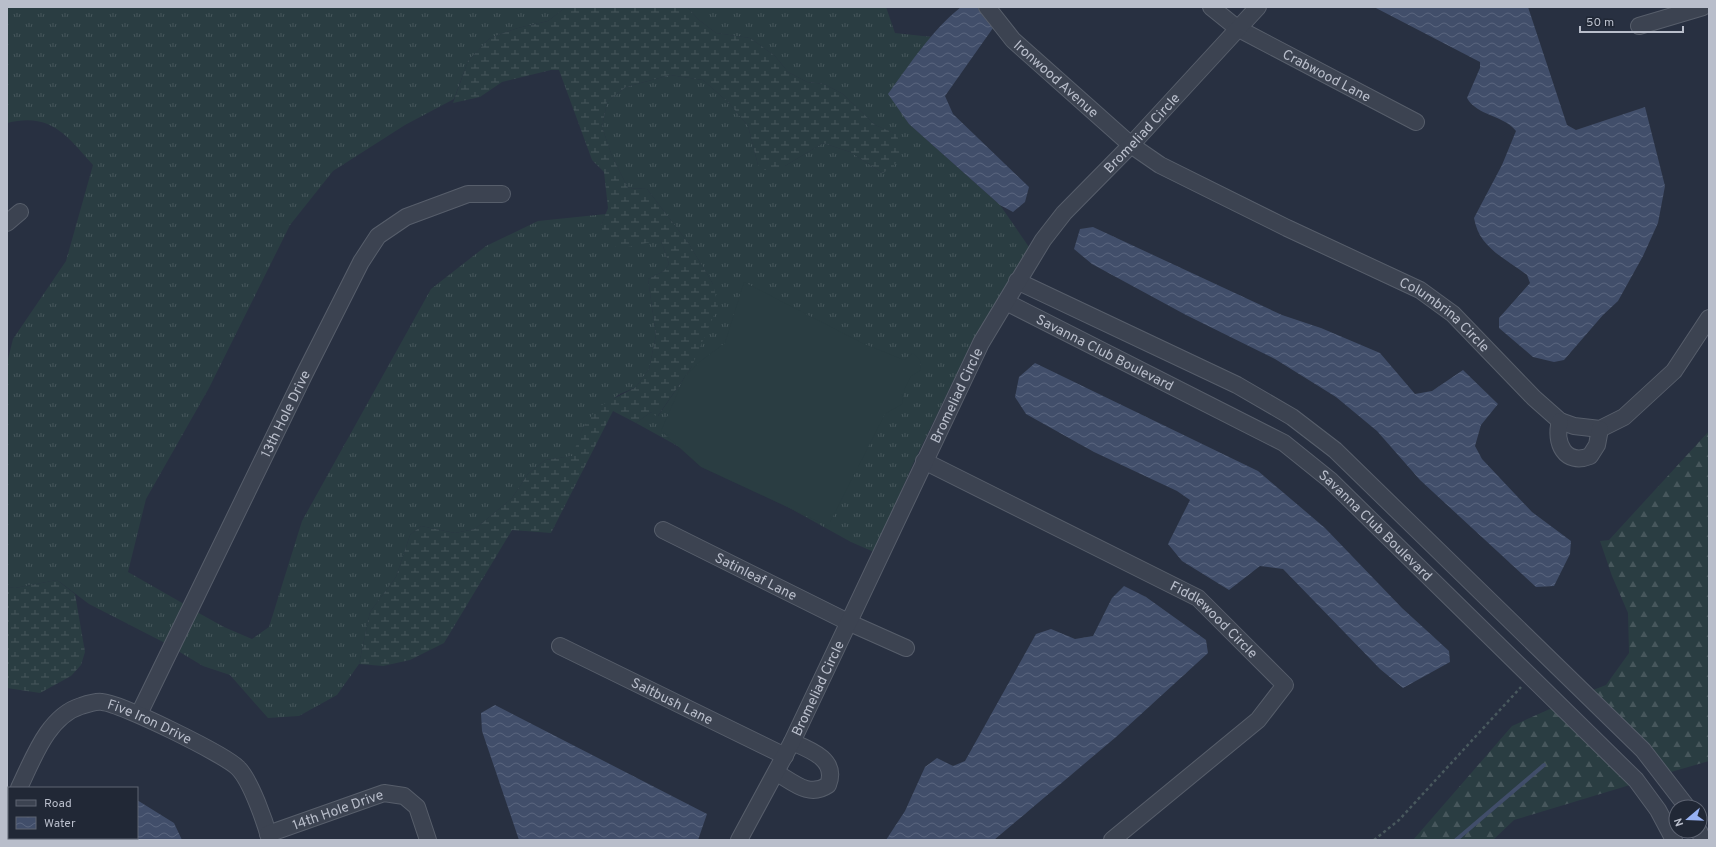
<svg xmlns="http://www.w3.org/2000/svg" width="1716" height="847" font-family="Overpass,sans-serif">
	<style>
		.grass { fill: url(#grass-tufts) }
		.forest { fill: url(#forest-firs) }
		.wetland { fill: url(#wetland-marsh) }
		.garden { fill: #2a3d42 }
		.water { fill: url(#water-waves) }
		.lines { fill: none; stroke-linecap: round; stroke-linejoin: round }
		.stream { stroke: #414e6a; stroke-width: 4 }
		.minor-casing { stroke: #575e6b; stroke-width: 18 }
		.path { stroke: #49595e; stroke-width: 2.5; stroke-dasharray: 3 3; stroke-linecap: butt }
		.minor { stroke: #3c4351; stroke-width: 16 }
		.labels { text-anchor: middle; stroke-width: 4; stroke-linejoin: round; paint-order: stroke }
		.street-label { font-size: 14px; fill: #b9becb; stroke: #212836 }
	</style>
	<defs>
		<pattern id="grass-tufts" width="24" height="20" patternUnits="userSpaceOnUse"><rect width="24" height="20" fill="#2a3d42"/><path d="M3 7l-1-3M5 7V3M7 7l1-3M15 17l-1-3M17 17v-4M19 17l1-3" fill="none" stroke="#47575c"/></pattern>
		<pattern id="forest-firs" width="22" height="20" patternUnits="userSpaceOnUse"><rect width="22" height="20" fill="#2a3d42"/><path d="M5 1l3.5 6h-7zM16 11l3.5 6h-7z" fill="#47575c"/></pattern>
		<pattern id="wetland-marsh" width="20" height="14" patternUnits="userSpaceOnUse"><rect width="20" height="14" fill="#2a3d42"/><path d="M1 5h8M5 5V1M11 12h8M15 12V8" fill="none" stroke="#47575c"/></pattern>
		<pattern id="water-waves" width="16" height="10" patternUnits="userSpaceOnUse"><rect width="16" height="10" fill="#414e6a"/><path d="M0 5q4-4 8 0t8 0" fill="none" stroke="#5a667e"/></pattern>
	</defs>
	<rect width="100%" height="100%" fill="#283041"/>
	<!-- grass -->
	<path class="grass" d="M7,7H566L548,21L518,28L490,38L468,61L454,99L405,125L333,171L290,225L209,388L146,499L128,572L184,604L165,643L89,604L57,580L15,588L7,587V363L13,339L66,261L93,165C67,136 51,112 7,123Z
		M687,7H886L895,33L932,37L889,94L909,124L1000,205L1029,247L973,340L913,464L874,552L851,542L636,423L651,412L658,416L691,368L713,284L689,244L647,189L628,188L612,156L602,127L607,102L626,87L670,75L703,80L729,103L748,126L758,165L785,166L823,143L850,152L883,173L896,134L875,125L843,94L824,84L807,82L788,72L775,56L750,38L716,33L699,20Z
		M606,214L601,226L661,240L669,264L664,271L648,279L656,335L649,369L636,387L618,395L584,426L573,456L545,460L528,474L512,498L475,529L455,533L421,526L410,535L396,577L370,612L359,664L337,695L299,716L268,718L230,675L203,666L178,651L197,612L224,627L252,639L269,627L302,521L431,289L486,246L538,221Z"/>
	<!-- forest -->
	<path class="forest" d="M1709,431V761L1671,772L1649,745L1593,690L1606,685L1629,653L1628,613L1612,576L1600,541L1609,540Z
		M1552,708L1630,785L1514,820L1493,840H1413L1512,726Z"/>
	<!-- wetland -->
	<path class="wetland" d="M566,7H687L699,20L716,33L750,38L775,56L788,72L807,82L824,84L843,94L875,125L897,134C901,154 903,162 883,173L850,152L823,143L785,166L765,170L758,165L748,126L729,103L703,80L670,75L626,87L607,102L602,127L612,156L628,188L647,189L689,244L713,284L718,306L691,368L657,417L651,412L636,423L613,411L551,533L512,530L444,643L410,660L383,666L359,664L370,612L396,577L410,535L421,526L455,533L475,529L512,498L528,474L545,460L572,456L584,426L598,407L636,387L649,369L656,335L648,279L664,271L669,264L661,240L619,249L605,238L601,226L608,208L604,172L592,160L559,70H551L502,82L480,97L453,103L468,61L490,38L518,28L548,21Z
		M57,580L75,594L85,652L81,665L71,676L40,693L7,688V587L15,588Z"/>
	<!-- garden -->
	<path class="garden" d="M744,282L862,343L904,360L913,353L920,360L921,370L911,376L905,388L902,404L885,414L828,526L701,467L661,431L685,376L702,360L725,343Z"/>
	<!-- water -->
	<path class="water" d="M961,7H977L993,28L945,96L953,114L1029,187L1025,202L1013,212L1000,205L909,124L888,94C910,64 932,30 961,7Z
		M1374,7H1528L1567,125L1576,130L1645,107L1665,186L1658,223L1643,256L1618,301L1603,315L1564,360L1554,362L1533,357L1499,328V318L1530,283L1527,275C1505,258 1479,248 1474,218L1502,165L1516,131C1504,115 1477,116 1467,98L1480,68V62Z
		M1093,227L1282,315L1321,328L1380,353L1415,394L1432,391L1463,370L1498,404L1481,425L1475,446L1482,459L1532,512L1571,541L1570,554L1554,586L1536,587L1420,480L1377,431L1336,397L1275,359L1186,315L1092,264L1074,249L1080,229Z
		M1035,363L1258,471L1325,528L1402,608L1449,651L1450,662L1403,688L1380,669L1283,569L1260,566L1229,590L1182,561L1168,544L1190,500L1177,491L1094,452L1026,414L1015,397L1019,377Z
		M1124,586L1146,597L1206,640L1208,653L1116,737L994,840H886L905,811L925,767L937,758L953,766L965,761L1036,634L1051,629L1075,639L1093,636L1112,598Z
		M495,705L707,814L698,840H519L482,731L481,713Z
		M137,800L174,823L182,840H83L84,838H137Z"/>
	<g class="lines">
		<!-- stream -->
		<path class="stream" d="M1456,840L1544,765"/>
		<!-- minor casing -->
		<g class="minor-casing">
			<g id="minor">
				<path id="s1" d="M987,7L1013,40L1131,145L1160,165L1287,228L1420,290L1453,314L1534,398L1560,421L1574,426L1600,429L1624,417L1674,371L1709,318"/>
				<path id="s2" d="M1211,7L1237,28L1416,122"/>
				<path d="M1639,26L1703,7"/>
				<path d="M7,223L20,212"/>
				<path d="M1017,281L1237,385L1292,417L1335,450L1643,750L1687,807"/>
				<path id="s3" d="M1006,302L1284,443L1330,480L1636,780L1658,810L1674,840"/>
				<path d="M1560,421C1554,443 1565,466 1590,456L1597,445L1600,429"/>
				<path id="s4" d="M924,461L1198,598L1285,685L1258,720L1112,840"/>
				<path id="s5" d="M663,530L850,623L906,648"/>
				<path id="s6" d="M560,646L785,756"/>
				<path id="s7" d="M139,714L304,375L361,262L378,236L406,217L468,194H502"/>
				<path d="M777,773C793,782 809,798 828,785C838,760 811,750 792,742"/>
				<path id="s8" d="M19,788C33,759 48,716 81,706C87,704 97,701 102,702C120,703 226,755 238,768C251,781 265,822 270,840"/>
				<path d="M7,812L9,808"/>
				<path d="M1699,831L1703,840"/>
				<path id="s9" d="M268,834L384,793L404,796L417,807L428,840"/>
				<path id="s10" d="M739,840L792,742L981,343L1043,240L1064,213L1131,145L1258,7"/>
			</g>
		</g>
		<!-- path -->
		<path class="path" d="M1374,840L1399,820L1521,687"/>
		<!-- minor -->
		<use href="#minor" class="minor"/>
	</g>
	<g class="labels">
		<!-- street labels -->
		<g class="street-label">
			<text dy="5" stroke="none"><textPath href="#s2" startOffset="135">Crabwood Lane</textPath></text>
			<text dy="5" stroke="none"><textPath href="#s1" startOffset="100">Ironwood Avenue</textPath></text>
			<text dy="5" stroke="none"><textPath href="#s10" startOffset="819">Bromeliad Circle</textPath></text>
			<text dy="5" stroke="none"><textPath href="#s1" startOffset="558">Columbrina Circle</textPath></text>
			<text dy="5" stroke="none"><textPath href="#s3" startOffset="111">Savanna Club Boulevard</textPath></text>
			<text dy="5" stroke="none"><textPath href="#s10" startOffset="495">Bromeliad Circle</textPath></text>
			<text dy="5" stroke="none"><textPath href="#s7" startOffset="334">13th Hole Drive</textPath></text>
			<text dy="5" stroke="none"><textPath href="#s3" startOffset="435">Savanna Club Boulevard</textPath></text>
			<text dy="5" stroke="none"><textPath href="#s5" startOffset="104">Satinleaf Lane</textPath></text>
			<text dy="5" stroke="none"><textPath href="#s4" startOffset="332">Fiddlewood Circle</textPath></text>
			<text dy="5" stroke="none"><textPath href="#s10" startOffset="171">Bromeliad Circle</textPath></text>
			<text dy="5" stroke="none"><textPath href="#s6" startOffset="125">Saltbush Lane</textPath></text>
			<text dy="5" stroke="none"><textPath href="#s8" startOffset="179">Five Iron Drive</textPath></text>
			<text dy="5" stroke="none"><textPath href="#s9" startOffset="74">14th Hole Drive</textPath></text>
		</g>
	</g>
	<!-- border -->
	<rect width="1716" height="847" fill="none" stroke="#b9becb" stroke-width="16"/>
	<!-- legend -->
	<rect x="8" y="787" width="130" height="52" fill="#212836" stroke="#5e6472"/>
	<rect x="16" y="800" width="20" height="6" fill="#3c4351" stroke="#5e6472"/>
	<text x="44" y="807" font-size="12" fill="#b9becb">Road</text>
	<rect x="16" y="817" width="20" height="12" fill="url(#water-waves)" stroke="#5e6472"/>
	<text x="44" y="827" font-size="12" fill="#b9becb">Water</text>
	<!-- north arrow -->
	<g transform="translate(1688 819) rotate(251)"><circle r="19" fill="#212836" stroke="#5e6472"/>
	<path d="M0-3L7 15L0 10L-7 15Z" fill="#97b1f2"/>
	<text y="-6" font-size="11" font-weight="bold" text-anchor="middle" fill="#b9becb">N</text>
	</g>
	<!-- scale -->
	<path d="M1580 26v6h103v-6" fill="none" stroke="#b9becb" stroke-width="2"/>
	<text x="1586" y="26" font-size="12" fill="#b9becb" stroke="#212836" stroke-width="3" paint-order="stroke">50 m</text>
</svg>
